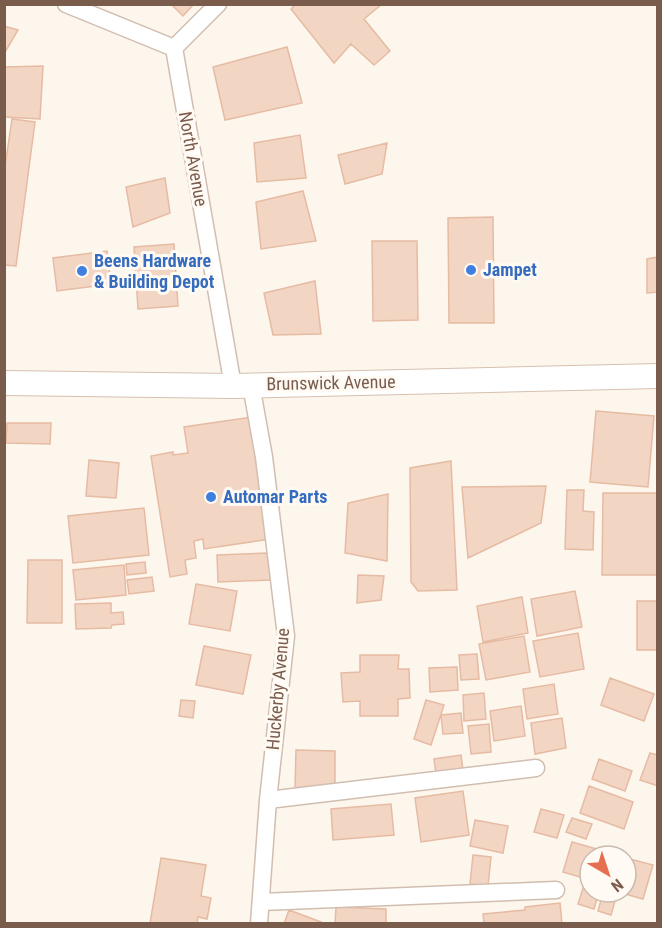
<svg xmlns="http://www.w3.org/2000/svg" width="662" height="928" font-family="'Roboto Condensed',sans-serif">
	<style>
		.building { fill: #f3d5c3; stroke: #e6bba3; stroke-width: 1.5 }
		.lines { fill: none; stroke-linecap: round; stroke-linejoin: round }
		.street-casing { stroke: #d1beb0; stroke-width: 19 }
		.secondary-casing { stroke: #d6c0b0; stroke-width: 26 }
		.street { stroke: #fff; stroke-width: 16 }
		.secondary { stroke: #fff; stroke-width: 24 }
		.shop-dot { fill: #3f7fe0; stroke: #fffaf3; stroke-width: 2 }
		.labels { text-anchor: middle; stroke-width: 6; stroke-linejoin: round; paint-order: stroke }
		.street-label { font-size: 18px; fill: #7a5c4d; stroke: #fffaf3 }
		.shop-label { font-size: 18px; font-weight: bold; fill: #366cbe; stroke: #fffaf3; text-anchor: start }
	</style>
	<rect width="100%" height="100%" fill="#fdf6ec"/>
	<!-- building -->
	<path class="building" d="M171,4H194L183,16Z
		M296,4H382L364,19L390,51L374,65L351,44L334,63L291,9Z
		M4,26L18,30L4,54Z
		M287,47L302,103L225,120L213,67Z
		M43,66L40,119L4,117V67Z
		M12,119L35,122L16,266L4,265V173Z
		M300,135L306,178L257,182L254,143Z
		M387,143L382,174L345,184L338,155Z
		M165,178L170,213L133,227L126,187Z
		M303,191L316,241L261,249L256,202Z
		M493,217L494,323H449L448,218Z
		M372,241H417L418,320L373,321Z
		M174,244L178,306L138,309L134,247Z
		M107,251L111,284L57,291L53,258Z
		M658,257V292L647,293V259Z
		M315,281L321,334L273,335L264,293Z
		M596,411L654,416L648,487L590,482Z
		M252,417L270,539L204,549L203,539L194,541L196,558L185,560L187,574L170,577L151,456L173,452V455L188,453L184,427Z
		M7,423H51L50,444L6,443Z
		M89,460L119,463L116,498L86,496Z
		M451,461L457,590L418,591L411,582L410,468Z
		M546,486L541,523L468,558L462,487Z
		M567,490H584L583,511L594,512L593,550L565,549Z
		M603,493H658V575H602Z
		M388,494L387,561L345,553L348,503Z
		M144,508L149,555L73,563L68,516Z
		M270,553L271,580L218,582L217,555Z
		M28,560H62V623H27Z
		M145,562L146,573L127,575L126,564Z
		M124,565L126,595L76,600L73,570Z
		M358,575L384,576L381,600L357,603Z
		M152,577L154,591L129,594L127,580Z
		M196,584L237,591L230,631L189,624Z
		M575,591L582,627L537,636L531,599Z
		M522,597L528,633L483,642L477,606Z
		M637,601H658V650H637Z
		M111,603V613L123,612L124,624L112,625L111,628L76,629L75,604Z
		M578,633L584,669L540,677L533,641Z
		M524,636L530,672L486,680L479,644Z
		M204,646L251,655L243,694L196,685Z
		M477,654L479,679L461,680L459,655Z
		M360,655H399L398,669H409L410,698L398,699V716H360V701L343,702L341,673L360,672Z
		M457,667L458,690L430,692L429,668Z
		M610,678L654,694L644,721L601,705Z
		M554,684L558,714L527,719L523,689Z
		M484,693L486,719L464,721L463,695Z
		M181,700L195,701L193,718L179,716Z
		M426,700L444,705L431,745L414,739Z
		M521,706L525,736L494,741L490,711Z
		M461,713L463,733L443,734L441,715Z
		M562,718L566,748L535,754L531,723Z
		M489,724L491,752L471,754L468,726Z
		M296,750L335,751V789L295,788Z
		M650,753L658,755V786L640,780Z
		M461,755L463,770L436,774L434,759Z
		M599,759L632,771L625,791L592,779Z
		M589,786L633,802L624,829L580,813Z
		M463,791L469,835L421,842L415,798Z
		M391,804L394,835L333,840L331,809Z
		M541,809L564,815L557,838L534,832Z
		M572,818L592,824L586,839L566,832Z
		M475,820L508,826L503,853L470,846Z
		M572,842L604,851L603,856H590V880L563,872Z
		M473,855L491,857L488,886L470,884Z
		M161,858L206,865L201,896L211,898L207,919L198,917L197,924L150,923Z
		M626,858L653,865L643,899L618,892H626Z
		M584,885L590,886V892H599L594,909L578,904Z
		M603,892L617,894L611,915L598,911Z
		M560,903L562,924H484L483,914L525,910V907Z
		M336,907L386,909V924H335Z
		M289,910L321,922L320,924H284Z"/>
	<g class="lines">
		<!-- street casing -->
		<g class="street-casing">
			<path id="street" d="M66,4L174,48
				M174,48L233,386
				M174,48L218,4
				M251,385L264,457L286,636L268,800L259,924
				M268,800L536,768
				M261,902L556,890"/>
		</g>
		<!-- secondary casing -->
		<g class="secondary-casing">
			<path id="secondary" d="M4,383L233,386L658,376"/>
		</g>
		<!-- street -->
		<use href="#street" class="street"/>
		<!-- secondary -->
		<use href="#secondary" class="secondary"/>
	</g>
	<!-- markers -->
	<g class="shop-dot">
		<circle cx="471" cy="270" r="6"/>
		<circle cx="82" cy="271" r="6"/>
		<circle cx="211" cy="497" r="6"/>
	</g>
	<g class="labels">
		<!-- street labels -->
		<g class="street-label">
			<text transform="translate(193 159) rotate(80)" y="6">North Avenue</text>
			<text transform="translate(331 383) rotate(-1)" y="6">Brunswick Avenue</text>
			<text transform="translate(278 689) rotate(-85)" y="6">Huckerby Avenue</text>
		</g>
		<!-- shop labels -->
		<g class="shop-label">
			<text x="94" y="267">Beens Hardware<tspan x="94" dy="21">&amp; Building Depot</tspan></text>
			<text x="483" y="276">Jampet</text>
			<text x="223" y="503">Automar Parts</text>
		</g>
	</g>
	<!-- border -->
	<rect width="662" height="928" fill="none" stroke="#7a5c4d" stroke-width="12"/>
	<!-- north arrow -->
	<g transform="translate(608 874) rotate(141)"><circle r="28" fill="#fffaf3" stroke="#cabbb1" stroke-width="1.5"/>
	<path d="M0-4.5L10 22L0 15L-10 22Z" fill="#e76f51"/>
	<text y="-9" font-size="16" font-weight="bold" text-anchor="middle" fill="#7a5c4d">N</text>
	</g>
</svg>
